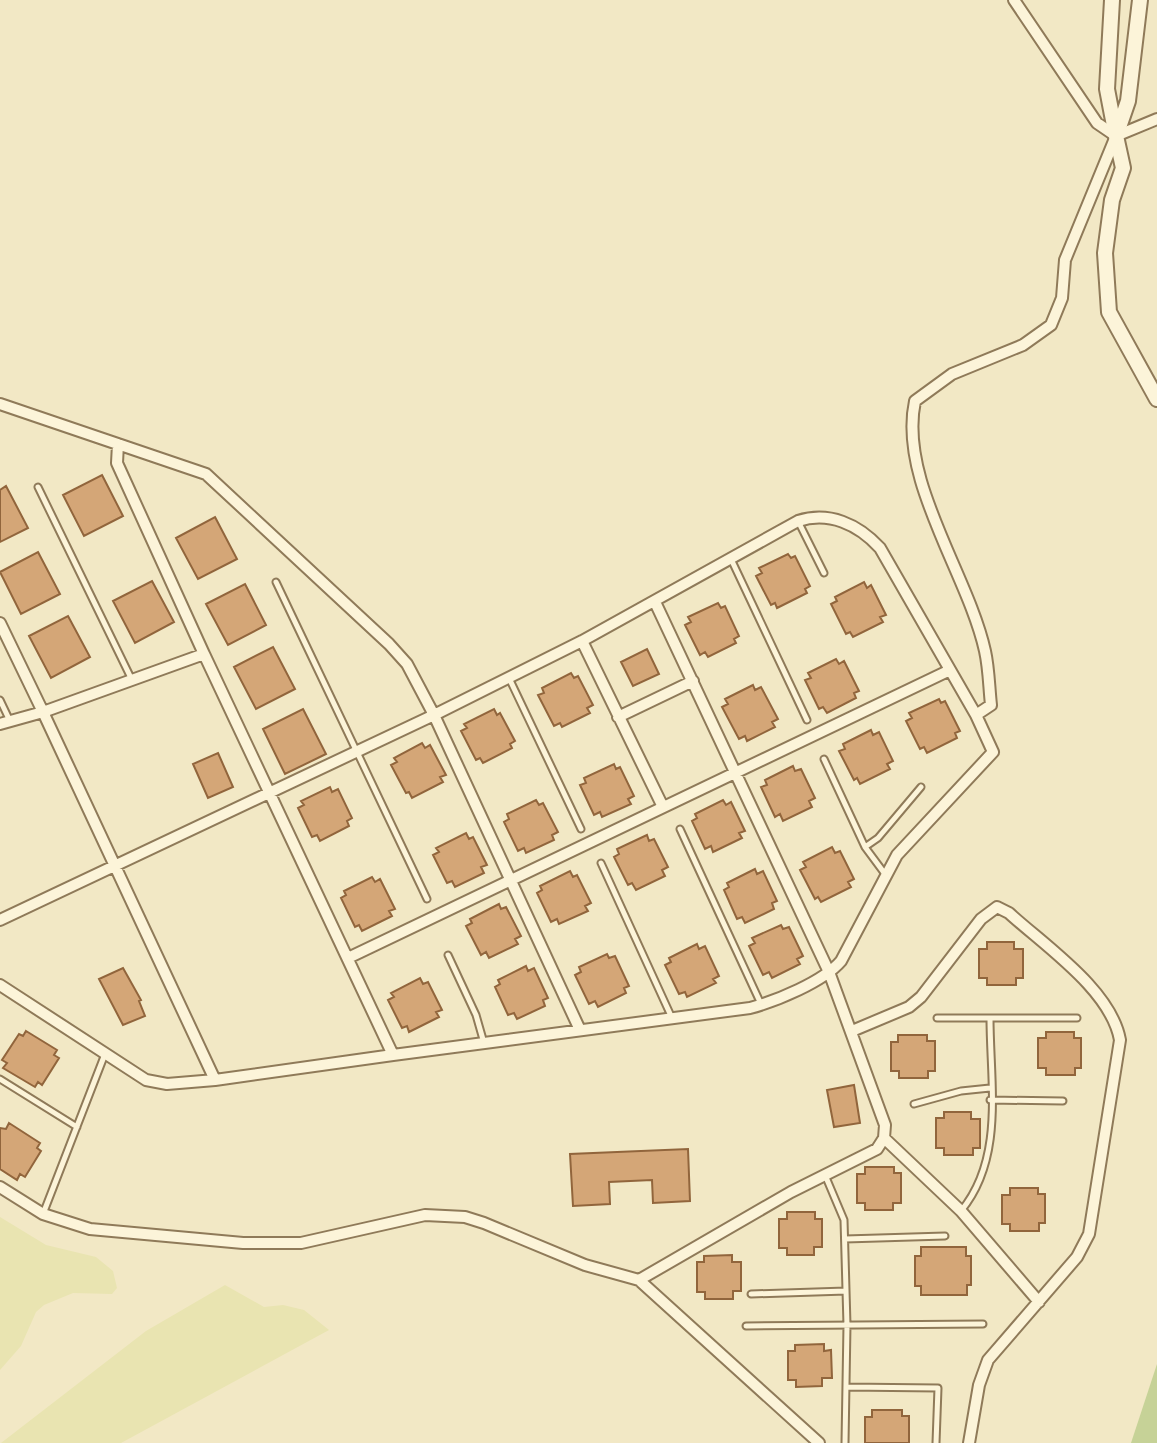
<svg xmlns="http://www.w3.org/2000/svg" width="1157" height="1443" font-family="Bitter,serif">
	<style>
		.farmland { fill: #e9e4b1 }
		.green { fill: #c6d297 }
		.building { fill: #d4a677; stroke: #91653c; stroke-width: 2 }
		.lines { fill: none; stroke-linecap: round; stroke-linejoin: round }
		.service-casing { stroke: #8f7a59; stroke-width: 9 }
		.minor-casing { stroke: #8f7a59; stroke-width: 14 }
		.tertiary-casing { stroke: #8f7a59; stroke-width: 18 }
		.service { stroke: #fcf4d9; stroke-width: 5 }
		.minor { stroke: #fcf4d9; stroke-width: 10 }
		.tertiary { stroke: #fcf4d9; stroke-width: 14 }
	</style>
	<rect width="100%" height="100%" fill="#f2e8c5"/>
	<!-- farmland -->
	<path class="farmland" d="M0,1217L46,1245L96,1257L113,1271L117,1288L112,1294L73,1293L44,1305L36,1312L21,1346L0,1370Z
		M225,1285L264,1307L283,1305L304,1310L329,1330L121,1443H1L146,1331Z"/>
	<!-- green -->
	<path class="green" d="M1157,1364V1443H1131Z"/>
	<!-- building -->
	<path class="building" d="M102,475L123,516L84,536L63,495Z
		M6,486L28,528L0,542V490Z
		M215,517L237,559L198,579L176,538Z
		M38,552L60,594L21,614L0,572Z
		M788,554L791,558L795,556L810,586L805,589L807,593L777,608L775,603L771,605L756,576L762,573L759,568Z
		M152,581L174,622L135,643L113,601Z
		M864,582L867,588L871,585L886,615L880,617L883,622L853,637L850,632L846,634L831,604L837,601L835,597Z
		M245,584L266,625L228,645L206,604Z
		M718,603L721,608L725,606L739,636L734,639L736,643L708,657L705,652L700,655L685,625L691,622L688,617Z
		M68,616L90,657L51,678L29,636Z
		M273,647L295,689L256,709L234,667Z
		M647,649L659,674L633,686L621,662Z
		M836,659L839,664L844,661L859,691L854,693L856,698L827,713L823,707L819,709L805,680L811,678L808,673Z
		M571,673L574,678L578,676L593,705L587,708L590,713L562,727L560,723L554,726L538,695L544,693L542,688Z
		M753,685L755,690L761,687L778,719L772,722L775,727L747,741L745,736L739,739L722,707L728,704L725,699Z
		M939,699L941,703L945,701L960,731L955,733L957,738L927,753L924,747L920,749L906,721L912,718L909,713Z
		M303,709L326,754L285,774L263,729Z
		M494,709L497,715L500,713L515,741L510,744L512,748L483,763L480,758L476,760L461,731L467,728L464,724Z
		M871,730L873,735L879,732L893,761L887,764L890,769L860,784L857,778L854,780L839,751L845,749L843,744Z
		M422,743L425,748L430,745L446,775L440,777L443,782L412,798L409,792L406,793L391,765L397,762L394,758Z
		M218,753L233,787L208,798L193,764Z
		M614,764L616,769L620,767L634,796L628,799L631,804L602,817L600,812L594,815L580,785L586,783L584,778Z
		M793,766L795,771L801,769L815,798L809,801L812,807L783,821L780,814L775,817L761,787L767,785L765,780Z
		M330,787L332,792L338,789L352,818L347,821L349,826L320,841L317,835L312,837L298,808L304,805L301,801Z
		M536,800L539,805L543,803L558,832L552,835L554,840L526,853L524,848L518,851L504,822L509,819L507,814Z
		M723,800L726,805L731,802L745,831L739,833L742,838L713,852L711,846L705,849L692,821L697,818L695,814Z
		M466,833L469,839L473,837L487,865L481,867L484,873L455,887L452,881L447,883L433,855L439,852L436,848Z
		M647,835L649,841L654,839L668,867L662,870L665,876L636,890L632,883L628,885L614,857L619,854L617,849Z
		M832,847L835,853L840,851L854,879L848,882L851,887L821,902L818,897L815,899L800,870L806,867L803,862Z
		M755,869L757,874L763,871L777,901L772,903L774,909L745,923L742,917L737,919L724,890L729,887L727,883Z
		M570,871L573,877L577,875L591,903L585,906L588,911L559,924L557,919L551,922L537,893L542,890L540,886Z
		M372,877L375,882L380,879L395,909L389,911L392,916L362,931L359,925L355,927L341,898L346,895L344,891Z
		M499,904L501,909L506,907L521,936L515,939L518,944L489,958L486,952L481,955L466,926L472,923L470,919Z
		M781,925L783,929L789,927L803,956L797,959L800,964L772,978L769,972L763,975L749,946L755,943L752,938Z
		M987,942H1014V949H1023V978H1016V985H987V978H979V949H987Z
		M697,944L699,949L705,946L719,976L713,979L716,983L687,997L685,992L679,994L665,965L671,962L669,958Z
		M607,954L609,958L615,956L629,986L624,988L626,993L598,1007L595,1001L589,1004L575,975L581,972L579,967Z
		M526,966L528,971L534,968L548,998L543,1000L545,1006L517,1019L514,1013L508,1015L495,987L500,984L498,980Z
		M123,968L141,1000L139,1001L145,1016L123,1025L99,979Z
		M420,978L423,984L428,982L442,1010L436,1012L439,1017L409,1032L407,1026L402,1028L388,1000L394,997L391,993Z
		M26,1031L57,1050L54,1055L59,1058L42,1085L38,1082L35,1087L3,1068L7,1063L2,1060L19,1034L23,1036Z
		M1046,1032H1074V1038H1081V1068H1075V1075H1046V1068H1038V1038H1046Z
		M898,1035H927V1041H935V1071H928V1078H899V1071H891V1042H898Z
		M854,1085L860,1123L834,1127L827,1090Z
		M944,1112H971V1119H980V1148H973V1155H944V1148H936V1118H944Z
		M9,1123L40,1143L37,1148L41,1151L25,1177L20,1174L17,1180L0,1169V1128L6,1129Z
		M688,1149L690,1201L653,1203L652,1180L609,1182L610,1204L573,1206L570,1154Z
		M865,1167H894V1173H901V1203H893V1210H865V1203H857V1174H865Z
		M1010,1188H1038V1194H1045V1223H1039V1231H1010V1224H1002V1195H1010Z
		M787,1212H815V1219H822V1247H814V1255H787V1248H779V1219H787Z
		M921,1247H966V1256H971V1285H967V1295H921V1286H915V1256H921Z
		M732,1255V1262H741V1291H733V1299H705V1292H697V1262H704V1256Z
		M824,1344V1351L831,1350L832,1378H822V1386L796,1387V1380H788V1351H795V1345Z
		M872,1410H902V1416H909V1443H865V1417H872Z"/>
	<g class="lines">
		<!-- service casing -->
		<g class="service-casing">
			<path id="service" d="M38,487L132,680
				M798,521L824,573
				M731,559L807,720
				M276,582L427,899
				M509,678L581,829
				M0,700L10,721
				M824,759L865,847L885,874
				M680,829L761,1004
				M865,847L878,838L921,787
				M601,863L672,1018
				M448,955L476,1015L484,1043
				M937,1018H1077
				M0,1079L77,1127
				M990,1100L1063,1101
				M914,1104L961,1091L990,1088
				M825,1175L844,1220L847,1325L845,1443
				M961,1211C1005,1158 990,1083 990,1018
				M43,1214L105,1054
				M845,1239L945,1236
				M751,1294L846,1291
				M746,1326L983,1324
				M846,1387L938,1388L936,1443"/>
		</g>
		<!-- minor casing -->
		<g class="minor-casing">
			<path id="minor" d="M1014,0L1097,123L1116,136
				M0,404L206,474L389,644L407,664L434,715L582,641L798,521C829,511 858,524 880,548L976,715L993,752L897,855L841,961C823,982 776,1001 750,1008L393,1055L204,654
				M118,444L117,463L204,654L43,712L215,1080L393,1055
				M0,623L43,712L0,724
				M582,641L663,807
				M976,715L991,705C989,687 989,669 985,651C968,574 898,480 915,401L952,374L1023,345L1051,325L1062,298L1065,260L1116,136L1157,119
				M618,717L693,681
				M0,920L434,715L580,1030
				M348,958L948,671
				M0,985L146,1080L167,1084L215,1080
				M852,1031L909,1007L921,997L981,919L997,907L1009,913C1045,946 1111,990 1120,1040L1089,1234L1077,1257L988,1360L979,1385L969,1443
				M884,1138L961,1211L1039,1302
				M0,1187L43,1214L90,1229L243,1243H301L425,1215L465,1217L484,1223L585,1265L639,1280L819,1443
				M639,1280L791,1192L877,1149L884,1138L885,1125L829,972L655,602"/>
		</g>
		<!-- tertiary casing -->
		<g class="tertiary-casing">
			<path id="tertiary" d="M1112,0L1107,89L1116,136L1128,101L1140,0
				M1116,136L1123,168L1112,200L1105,253L1109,312L1157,399"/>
		</g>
		<!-- service -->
		<use href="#service" class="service"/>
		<!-- minor -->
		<use href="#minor" class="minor"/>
		<!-- tertiary -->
		<use href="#tertiary" class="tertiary"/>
	</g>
</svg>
